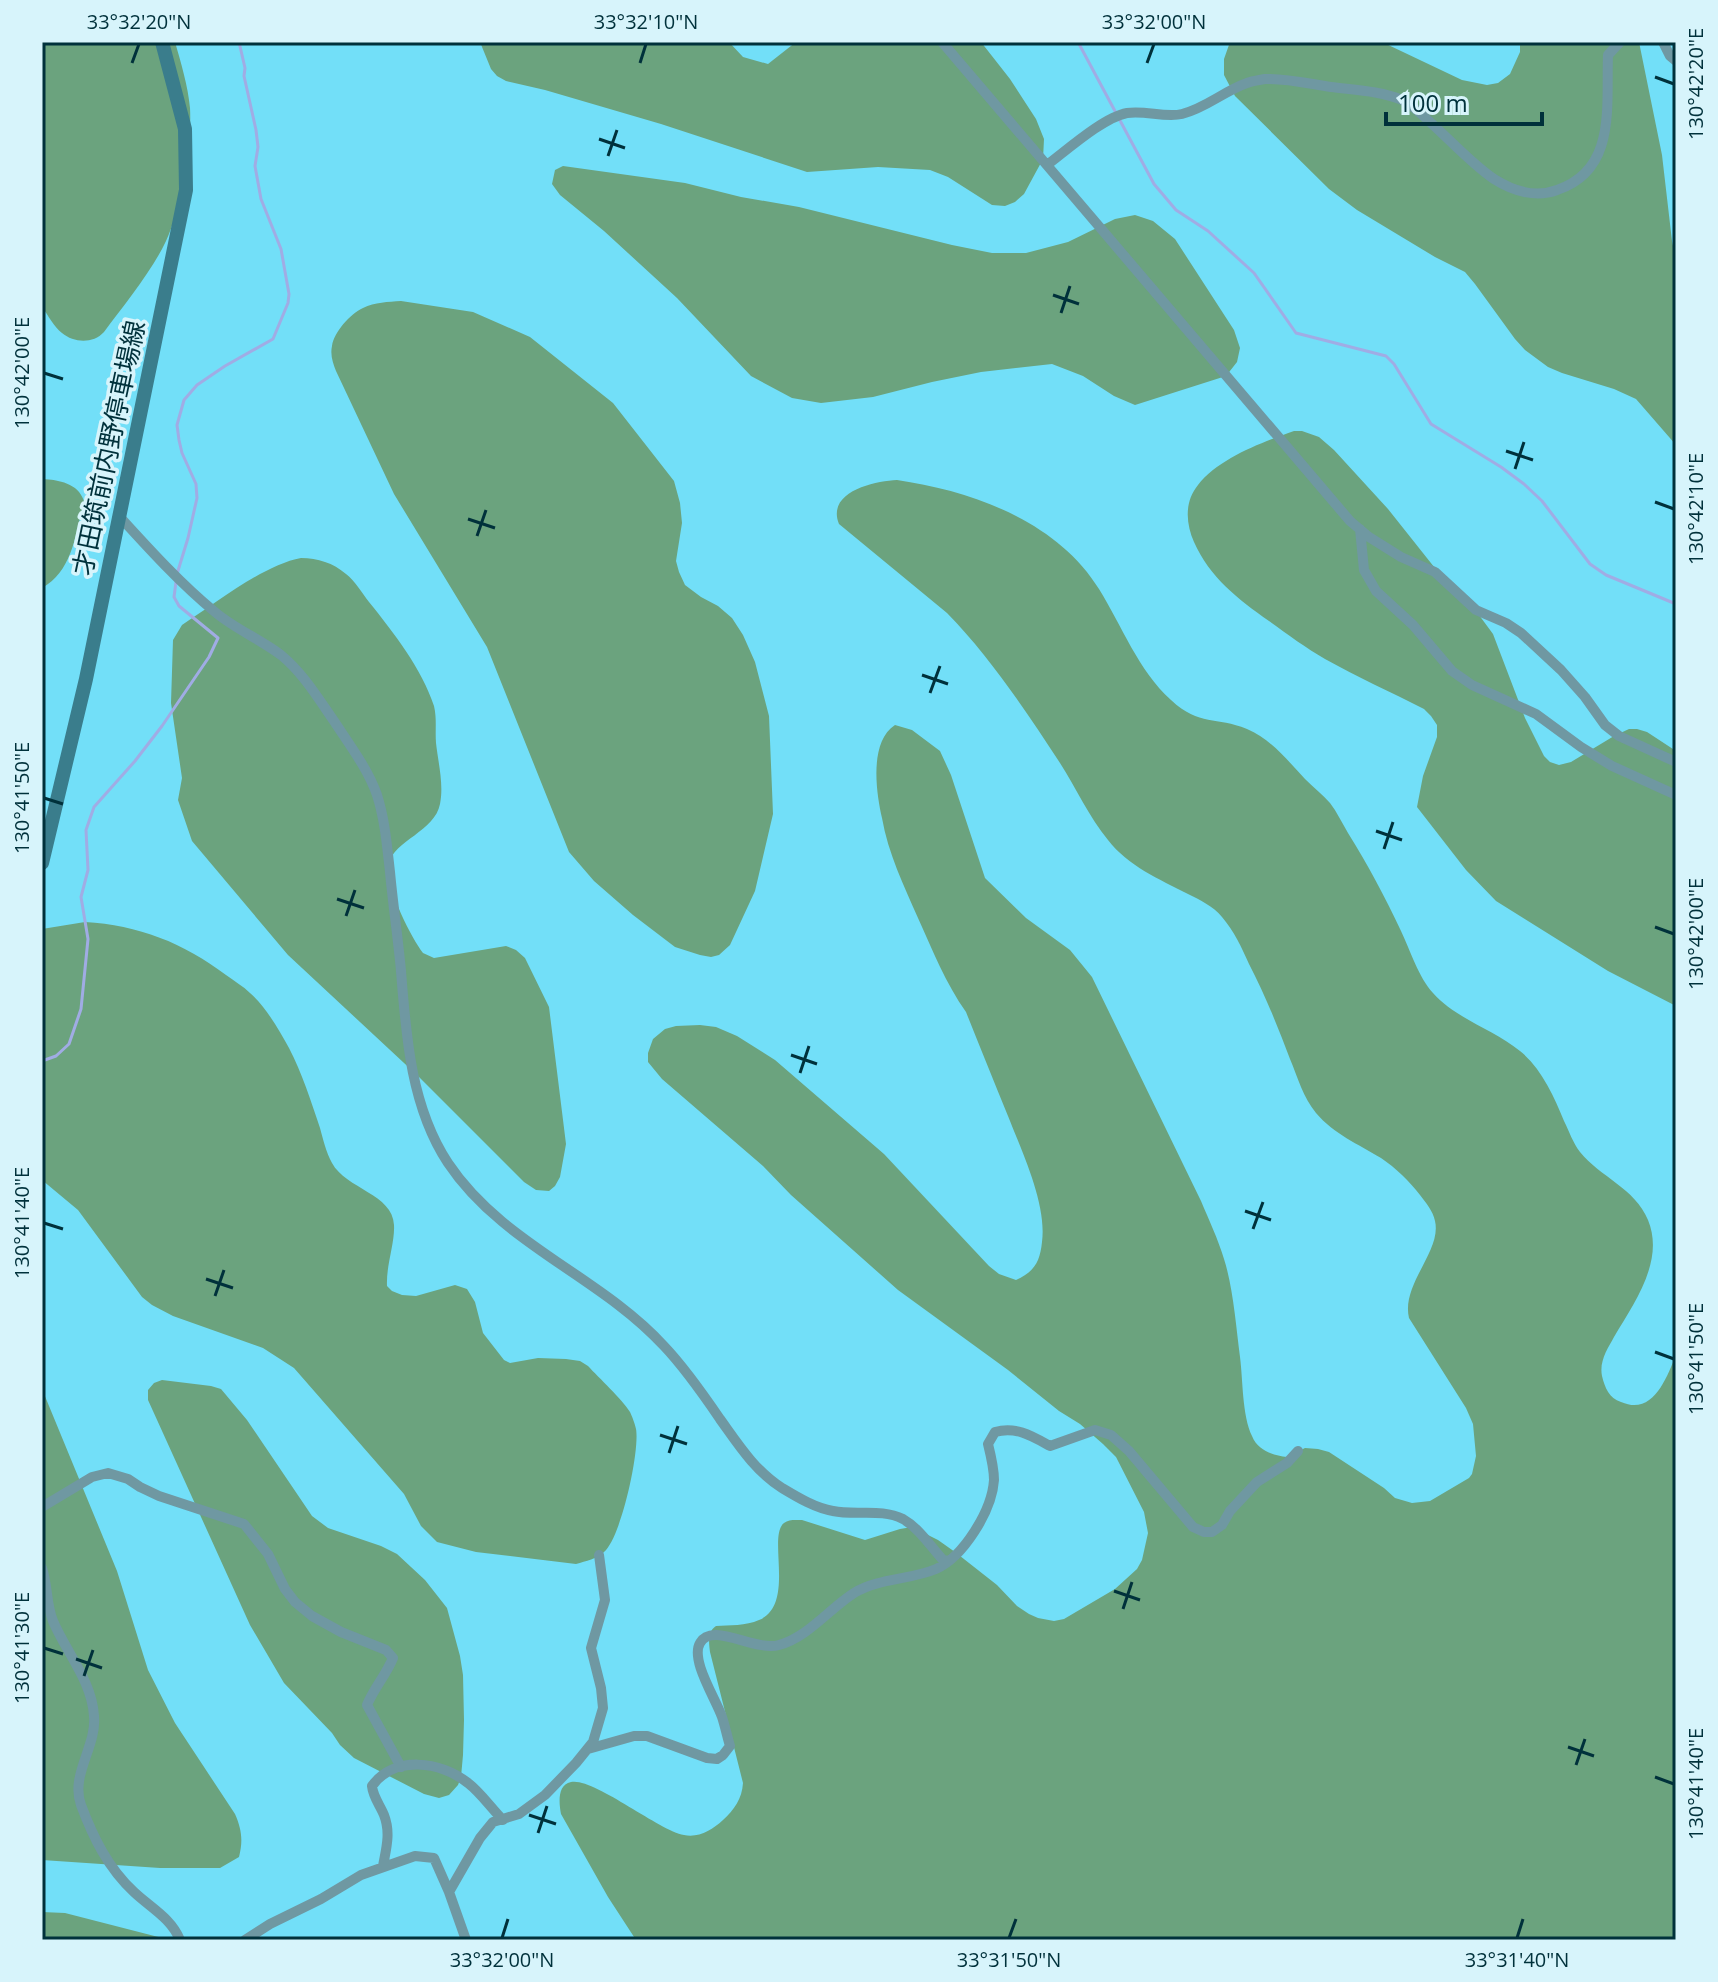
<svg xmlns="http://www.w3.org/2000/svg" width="1718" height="1982" font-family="'Open Sans','Noto Sans JP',sans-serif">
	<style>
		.forest { fill: #6ba37e }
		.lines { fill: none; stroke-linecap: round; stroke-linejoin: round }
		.stream { stroke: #a0ace4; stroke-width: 3 }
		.street { stroke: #6f98a2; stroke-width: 10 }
		.secondary { stroke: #3a7d8c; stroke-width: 14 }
		.ticks { fill: none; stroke: #00313b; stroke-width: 3 }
		.labels { text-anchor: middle; stroke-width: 7; stroke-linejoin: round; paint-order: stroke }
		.street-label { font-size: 26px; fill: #00313b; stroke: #d7f4fb }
		.neatline { fill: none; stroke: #00313b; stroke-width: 3 }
		.ticks-label { font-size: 20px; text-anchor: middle; fill: #00313b }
	</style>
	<rect width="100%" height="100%" fill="#72dff8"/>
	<!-- forest -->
	<path class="forest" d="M42,42H175C181,63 188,86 190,108C192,145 182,207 166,241C152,271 124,305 104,332C93,344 74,343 62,333C54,327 48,315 42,307Z
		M480,42H729L743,57L768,64L796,42H981L1010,79L1036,119L1044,139L1043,159L1024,194L1015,202L1005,206L992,205L948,177L930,170L878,167L807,172L661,124L545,90L506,81L497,76L491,69Z
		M1230,42H1382L1462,80L1487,85L1498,83L1510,74L1520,52V42H1639L1662,155L1672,241L1676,260V445L1636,399L1614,389L1562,373L1548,367L1525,350L1515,339L1475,284L1465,272L1435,257L1357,210L1329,189L1235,96L1224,75V59Z
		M563,166L685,183L741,197L799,207L952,245L992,253H1026L1068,242L1115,219L1135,215L1153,221L1175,239L1234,330L1240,348L1237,362L1226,376L1135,405L1114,396L1083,376L1052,364L981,372L932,382L873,397L821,403L792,398L751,376L677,298L604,231L560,195L552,184L555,170Z
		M401,301L473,312L530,337L613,403L674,481L680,503L682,523L676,561L679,572L685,585L701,597L718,606L732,618L743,635L755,662L769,716L773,814L755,891L730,945L719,955L711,957L700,955L675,947L633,915L594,881L569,852L487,647L394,494L336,371C333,363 330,355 332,346C334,332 350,314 363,308C375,302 388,302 401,301Z
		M1294,431H1302L1319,437L1334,450L1388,509L1446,582L1479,615L1493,634L1525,718L1544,756L1550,762L1559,765L1571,762L1614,736L1629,729H1637L1647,732L1676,751V1006L1608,971L1496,901L1466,870L1417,807L1423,776L1437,737V725L1431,716L1424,709C1391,692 1357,677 1325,659C1306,648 1287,634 1269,621C1238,599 1210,578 1194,542C1186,524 1184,502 1198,485C1219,458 1263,442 1294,431Z
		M42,479C59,480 78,483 84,501C76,532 73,571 42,588Z
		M897,480C972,491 1057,521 1099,589C1122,626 1138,670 1171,700C1200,727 1216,716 1247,729C1271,739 1288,761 1305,779C1313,787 1323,795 1330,803C1337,812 1342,823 1348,833C1368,865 1385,897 1401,931C1410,950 1419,978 1433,993C1456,1019 1493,1029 1520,1051C1541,1068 1554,1096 1564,1121C1569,1131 1573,1143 1580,1152C1600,1177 1635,1188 1648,1220C1665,1261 1634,1303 1614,1337C1608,1348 1599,1361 1602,1376C1605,1388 1609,1398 1621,1402C1653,1416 1666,1379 1676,1355V1940H636L608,1897L561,1814C559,1803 557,1785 571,1782C593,1777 658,1830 684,1835C699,1838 712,1830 723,1820C734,1810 742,1799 743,1783L710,1652C709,1643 707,1632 716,1626C729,1625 746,1626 759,1620C796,1605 767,1536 784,1523C789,1519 796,1520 802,1520L865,1540L900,1529L912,1527L938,1540L955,1552L997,1585L1017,1606L1029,1614L1038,1618L1054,1621L1064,1619L1115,1589L1137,1569L1142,1560L1148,1533L1144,1512L1116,1457L1103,1444L1080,1424L1059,1411L1008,1370L898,1290L791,1195L763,1166L662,1079L648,1062V1053L653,1039L665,1029L676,1026L700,1025L716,1027L737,1036L775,1060L884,1154L989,1266L999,1274L1016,1280C1034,1272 1040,1262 1042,1242C1047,1204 1022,1152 1008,1116C994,1082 980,1047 966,1012C946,984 932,949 918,918C904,886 888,853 882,818C876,792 869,742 895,725L912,730L940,751L951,775L985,878L1026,918L1070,950L1092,977L1201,1201C1209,1220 1218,1239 1224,1259C1233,1287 1236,1326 1240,1357C1243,1380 1242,1415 1252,1436C1258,1451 1273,1455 1287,1457L1305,1448L1318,1449L1329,1452L1384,1488L1395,1498L1412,1503L1430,1501L1469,1478L1472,1474L1476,1456L1473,1424L1466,1408L1409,1318C1401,1284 1442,1251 1435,1221C1433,1211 1426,1203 1420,1195C1409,1181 1396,1168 1381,1158C1358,1144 1334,1134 1316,1113C1303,1097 1298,1078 1290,1059C1278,1027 1265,995 1249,964C1242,948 1234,931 1222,917C1213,906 1200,900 1188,894C1159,879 1128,866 1108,840C1089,817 1076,788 1060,763C1026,711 990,657 947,613L839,524C826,492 874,481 897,480Z
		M301,558C318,558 333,563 346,574C355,581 362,593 369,602C394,633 422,669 434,706C437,719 435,730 436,743C438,762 444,784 440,804C435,831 394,841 389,863C384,884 410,936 423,953L434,958L506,946L516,950L525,958L549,1007L566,1144L560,1177L555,1186L549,1191L536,1190L524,1182L418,1076L288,955L192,841L178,800L182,778L171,703L173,640L182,625C215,604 263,565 301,558Z
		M85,922C138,925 184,943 226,975C234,981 243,986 250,993C266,1007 279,1030 289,1048C302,1073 311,1101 320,1128C323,1139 326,1152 332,1163C346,1189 393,1194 394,1225C395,1243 386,1265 387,1286L392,1291L402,1295L416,1296L455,1285L467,1289L475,1302L483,1333L504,1360L510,1363L538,1358L566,1359L580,1361L588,1366C599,1378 622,1399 630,1412C632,1416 635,1424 636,1429C640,1451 621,1538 604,1552C597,1559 586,1561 576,1564L476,1552L437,1542L421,1526L404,1494L294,1368L263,1348L173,1316L152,1305L142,1297L78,1210L42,1180V929Z
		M162,1380L211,1386L221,1389L247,1420L312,1516L328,1528L381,1546L397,1554L425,1580L447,1608L460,1656L463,1675L464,1720L463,1755L461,1777L458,1785L449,1795L439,1798L424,1794L354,1758L340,1745L332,1733L284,1683L250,1625L148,1400V1390L154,1383Z
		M42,1389L117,1571L148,1670L175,1723L235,1814C242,1830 243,1841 239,1857L220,1868H160L42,1860Z
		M42,1912L65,1913L170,1940H42Z"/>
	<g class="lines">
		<!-- stream -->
		<path class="stream" d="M1078,42L1154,184L1176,210L1208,231L1254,273L1296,333L1386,356L1394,364L1431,424L1501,467L1524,484L1542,501L1590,564L1606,575L1676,604
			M177,574L188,538L197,498L196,484L182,453L179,440L177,425L184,400L197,385L225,366L273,339L288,303L289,294L281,249L261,199L255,166L258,147L256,130L244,76L245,68L239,42
			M42,1061L56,1056L69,1044L81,1009L88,939L81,897L88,870L86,830L94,807L135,761L162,726L209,657L218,638L179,606L174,597L176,582"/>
		<!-- street -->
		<path class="street" d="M942,42L1350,521L1369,537L1401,557L1435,572L1476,610L1506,623L1521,633L1561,670L1585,697L1605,725L1619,736L1676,762
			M1663,42L1670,56L1676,61
			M1047,165C1067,150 1104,117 1127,113C1145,110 1165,118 1182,114C1206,108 1224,91 1247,83C1252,81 1260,80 1265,79C1287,78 1310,84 1331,87C1354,90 1381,91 1402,100C1413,105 1422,115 1431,123C1449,139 1474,166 1494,179C1513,191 1536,198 1557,190C1617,170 1606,106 1608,55L1620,42
			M120,517C150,550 181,584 215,612C235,629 260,639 281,655C303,673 318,698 334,721C349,744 368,769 377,795C385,820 387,846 390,872C393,905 398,938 401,971C406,1036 411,1107 448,1163C502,1244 600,1276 664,1346C685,1368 703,1394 720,1419C738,1444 755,1471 782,1488C797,1497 815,1508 833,1511C856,1516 881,1508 903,1519C919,1528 931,1547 943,1560L948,1561
			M1360,529L1364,570L1376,591L1413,625L1452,671L1472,685L1536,714L1581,747L1612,766L1676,795
			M42,1507L92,1477L108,1473L128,1479L140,1487L159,1496L244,1524L268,1554L285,1589L295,1602L312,1616L341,1632L386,1650L393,1658C386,1675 374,1688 367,1705L401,1767
			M42,1568C48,1586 46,1604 53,1621C66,1652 92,1681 94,1716C97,1746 70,1775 81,1805C93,1837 108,1868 134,1892C151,1908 171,1918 180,1940
			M588,1749L634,1736H647L707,1758L717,1759L723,1755L730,1746C727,1736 725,1726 722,1717C716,1699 690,1660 700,1643C712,1621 755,1652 779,1645C808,1637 829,1609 854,1593C879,1578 910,1580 936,1569C963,1557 992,1511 994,1480C994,1468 991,1456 988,1444L995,1432C1016,1426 1032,1436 1050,1446L1095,1430L1111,1435L1129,1451L1193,1527L1204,1532H1212L1222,1525L1230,1511L1257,1482L1287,1463L1298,1451
			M383,1866C386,1849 391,1833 384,1815C380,1805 373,1797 372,1786C394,1755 441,1761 468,1783C481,1793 491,1808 503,1820
			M449,1892L480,1838L493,1822L519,1814L545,1795L576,1763L593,1742L603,1708L601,1688L591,1648L605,1600L599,1555
			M245,1940L270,1924L321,1899L361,1875L415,1856L434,1858L449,1892L466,1940"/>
		<!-- secondary -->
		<path class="secondary" d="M42,863L86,679L186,190L185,129L162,42"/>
	</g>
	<!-- ticks -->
	<path class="ticks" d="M132,63L139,44M640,63L646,44M1147,63L1154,44M1655,77L1674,84M599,139L625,148M608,156L617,130M1053,295L1079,304M1061,313L1070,286M44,373L63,379M1506,451L1533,460M1515,469L1524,442M1655,502L1674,509M468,519L495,528M477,536L486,510M922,675L948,684M930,693L940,666M44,798L63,804M1376,831L1402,840M1384,849L1393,822M337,899L364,908M346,916L355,890M1655,927L1674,934M791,1055L817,1064M800,1073L809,1046M1245,1211L1271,1220M44,1223L63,1229M1253,1229L1263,1202M206,1279L233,1288M215,1296L224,1270M1655,1352L1674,1359M660,1435L687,1444M669,1453L678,1426M1114,1591L1140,1600M1123,1609L1132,1582M44,1648L63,1654M76,1659L102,1668M84,1676L93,1650M1568,1747L1594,1756M1576,1765L1585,1739M1655,1777L1674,1784M529,1815L556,1824M538,1833L547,1806M502,1938L508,1919M1009,1938L1016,1919M1517,1938L1523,1919"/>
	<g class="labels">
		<!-- street labels -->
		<g class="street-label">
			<text transform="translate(109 448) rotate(-78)" y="9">才田筑前内野停車場線</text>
		</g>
	</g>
	<!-- border -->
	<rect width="1718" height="1982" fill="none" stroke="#d7f4fb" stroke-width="88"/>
	<!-- scale -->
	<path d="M1386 112v12h156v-12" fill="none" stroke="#00313b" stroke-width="4"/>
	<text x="1398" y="112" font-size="24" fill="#00313b" stroke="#d7f4fb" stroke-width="6" paint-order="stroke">100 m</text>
	<rect x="44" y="44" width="1630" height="1894" class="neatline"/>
	<g class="ticks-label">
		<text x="139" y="29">33°32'20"N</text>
		<text x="646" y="29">33°32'10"N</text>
		<text x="1154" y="29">33°32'00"N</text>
		<text transform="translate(1696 84) rotate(-90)" y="7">130°42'20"E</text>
		<text transform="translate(22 373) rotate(-90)" y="7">130°42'00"E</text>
		<text transform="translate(1696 509) rotate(-90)" y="7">130°42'10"E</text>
		<text transform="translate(22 798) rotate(-90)" y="7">130°41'50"E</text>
		<text transform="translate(1696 934) rotate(-90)" y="7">130°42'00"E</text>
		<text transform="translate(22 1223) rotate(-90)" y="7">130°41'40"E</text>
		<text transform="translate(1696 1359) rotate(-90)" y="7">130°41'50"E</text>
		<text transform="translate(22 1648) rotate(-90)" y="7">130°41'30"E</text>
		<text transform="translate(1696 1784) rotate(-90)" y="7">130°41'40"E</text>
		<text x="502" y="1967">33°32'00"N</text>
		<text x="1009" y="1967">33°31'50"N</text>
		<text x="1517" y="1967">33°31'40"N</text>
	</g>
</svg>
